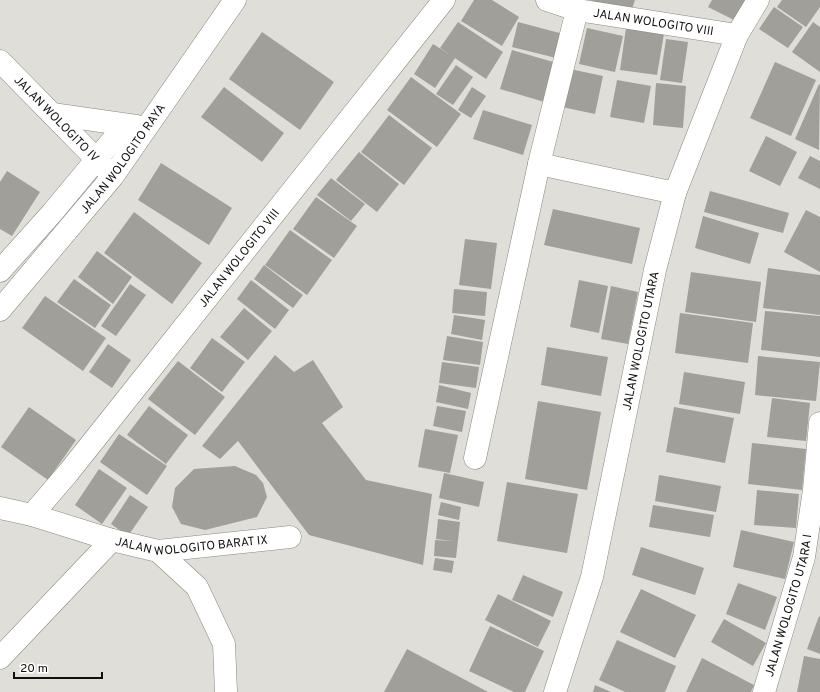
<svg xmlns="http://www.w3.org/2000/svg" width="820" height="692" font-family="Overpass,sans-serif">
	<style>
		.building { fill: #a09f99 }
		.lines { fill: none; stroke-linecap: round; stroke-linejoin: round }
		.minor-casing { stroke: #898882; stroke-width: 23 }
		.minor { stroke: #fff; stroke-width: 22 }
		.labels { text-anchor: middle; stroke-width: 3; stroke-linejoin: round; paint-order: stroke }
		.street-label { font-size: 12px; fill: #0f0f0c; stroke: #fff }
	</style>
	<rect width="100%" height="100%" fill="#dfded8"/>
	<!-- building -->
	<path class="building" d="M474,0H492L519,17L502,46L461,21Z
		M589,0H635L631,12Z
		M712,0H747L736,21L708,7Z
		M782,0H820V7L806,27L777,7Z
		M774,7L803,27L788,48L759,29Z
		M458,22L503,52L486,79L440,48Z
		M518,22L567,35L560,59L512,47Z
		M813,22L820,27V72L792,52Z
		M587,28L623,36L615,72L579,64Z
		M626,28L664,34L657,75L620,70Z
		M262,32L334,82L300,130L229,79Z
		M666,39L688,42L682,83L660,80Z
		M433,44L455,58L435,88L414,74Z
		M512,50L560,64L548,103L500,89Z
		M775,62L816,80L791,136L750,118Z
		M456,65L473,77L453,105L436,94Z
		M570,69L603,76L595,114L562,107Z
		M411,77L461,114L437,147L387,110Z
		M617,80L651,86L644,123L610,117Z
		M656,83L686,86L683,128L653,125Z
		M819,84L820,85L819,150L795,139Z
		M224,87L284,133L262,162L201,117Z
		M472,87L486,96L471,118L458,110Z
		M483,110L532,125L523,155L473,139Z
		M389,115L432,148L404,185L361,152Z
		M766,136L797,152L780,186L749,171Z
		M359,152L399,184L377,212L336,180Z
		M810,156L820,161V189L798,178Z
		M161,163L232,208L209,245L138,200Z
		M7,171L40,192L12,236L0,229V182Z
		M331,178L365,204L351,221L317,195Z
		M710,191L789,213L783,233L704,212Z
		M316,197L357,226L334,258L293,229Z
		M553,209L640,228L632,264L544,245Z
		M806,210L820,217V272L784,252Z
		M134,212L202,263L172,304L104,253Z
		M703,216L759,233L750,264L695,248Z
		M290,230L332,260L307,295L265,265Z
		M465,239L497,243L491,289L459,285Z
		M97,251L132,277L113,304L78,277Z
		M264,265L303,295L293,308L254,279Z
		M768,268L820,275V315L763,308Z
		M691,272L761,282L756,322L685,312Z
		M74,279L111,305L95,328L57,302Z
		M251,280L289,310L275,329L237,299Z
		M579,280L608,286L599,333L570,327Z
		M130,284L146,295L116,336L101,326Z
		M611,286L638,292L628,344L601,339Z
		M454,289L487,292L485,316L452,313Z
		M45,296L106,338L83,371L22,328Z
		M244,308L272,331L248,360L220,337Z
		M765,311L820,316V357L761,350Z
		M680,313L753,323L748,363L675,353Z
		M454,315L485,320L482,340L451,334Z
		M447,336L483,342L480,365L443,360Z
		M212,338L245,362L222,392L190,368Z
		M108,344L131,360L112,388L89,372Z
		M547,347L608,357L601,396L541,385Z
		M275,355L294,372L313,360L343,407L322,423L366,480L432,494L423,565L309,535L238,441L220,459L202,446Z
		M758,356L820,362L816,401L755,395Z
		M178,361L225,397L195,435L148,399Z
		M442,362L479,367L476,388L439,383Z
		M684,372L745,382L740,414L679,404Z
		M439,385L471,393L468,409L436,402Z
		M772,398L810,403L806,441L767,437Z
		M538,401L601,412L587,490L525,479Z
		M149,406L188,435L166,464L127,435Z
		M437,406L466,411L462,432L433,426Z
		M29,407L76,440L48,480L1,447Z
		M674,407L734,418L725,463L666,452Z
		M425,429L458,435L450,473L418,467Z
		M119,434L167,466L147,495L100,462Z
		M752,443L806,449L802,490L748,484Z
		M235,466L256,475L263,483L267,497L257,517L205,530L181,524L172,507L175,488L194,469Z
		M99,469L127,488L102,524L75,505Z
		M444,473L484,482L479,507L439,498Z
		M659,475L721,486L716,512L655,501Z
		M507,482L578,494L567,553L497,541Z
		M757,490L799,494L796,528L754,525Z
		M130,495L148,507L128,536L111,524Z
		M441,502L461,507L459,520L438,515Z
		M653,505L714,515L710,537L649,527Z
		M438,519L460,522L456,558L434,556L435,540L453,541L436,539Z
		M741,530L794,542L785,579L733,567Z
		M641,547L704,568L695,595L632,575Z
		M435,558L454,561L452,573L433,570Z
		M523,575L563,592L553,617L512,600Z
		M738,583L777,597L765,630L726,614Z
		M641,589L696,615L675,658L620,632Z
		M498,594L551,621L538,647L485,620Z
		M819,616L820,617V654L807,649Z
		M724,619L766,643L753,666L711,642Z
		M490,626L544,651L525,692H514L469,671Z
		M617,640L676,666L665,692H625L599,680Z
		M407,649L488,692H384Z
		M804,656L820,659V692H797Z
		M702,658L754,685L751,692H686Z
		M595,685L611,692H593Z"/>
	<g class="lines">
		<!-- minor casing -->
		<g class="minor-casing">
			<g id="minor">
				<path id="s1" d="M547,0L577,10L737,35"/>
				<path id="s2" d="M0,61L107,170"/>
				<path d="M52,114L136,126"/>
				<path d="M539,164L675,193"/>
				<path d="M0,271L52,213L125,125"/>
				<path id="s3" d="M0,310L113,176L235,0"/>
				<path d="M475,458L539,164L577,10"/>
				<path id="s4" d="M0,508L32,515L112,540L158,551L290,537"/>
				<path id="s5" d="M32,515L68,473L444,0"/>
				<path d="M158,551L197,587L224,644L226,692"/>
				<path d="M0,658L112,540"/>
				<path id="s6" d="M555,692L592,577L655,270L675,193L737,35L758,0"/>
				<path id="s7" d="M764,692L804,557L814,490L820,423"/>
			</g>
		</g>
		<!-- minor -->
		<use href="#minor" class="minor"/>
	</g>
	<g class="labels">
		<!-- street labels -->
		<g class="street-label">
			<text dy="4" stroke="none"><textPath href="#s1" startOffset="109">JALAN WOLOGITO VIII</textPath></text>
			<text dy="4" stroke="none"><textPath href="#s2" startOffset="81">JALAN WOLOGITO IV</textPath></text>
			<text dy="4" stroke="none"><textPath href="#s3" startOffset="195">JALAN WOLOGITO RAYA</textPath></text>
			<text dy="4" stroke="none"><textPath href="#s5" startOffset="330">JALAN WOLOGITO VIII</textPath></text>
			<text dy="4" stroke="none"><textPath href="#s6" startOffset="362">JALAN WOLOGITO UTARA</textPath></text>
			<text dy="4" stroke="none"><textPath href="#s4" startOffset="197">JALAN WOLOGITO BARAT IX</textPath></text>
			<text dy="4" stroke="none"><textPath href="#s7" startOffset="90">JALAN WOLOGITO UTARA I</textPath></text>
		</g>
	</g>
	<!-- scale -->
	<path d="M14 672v6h88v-6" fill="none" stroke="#0f0f0c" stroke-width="2"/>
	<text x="20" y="672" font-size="12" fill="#0f0f0c" stroke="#ffffff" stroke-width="3" paint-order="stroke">20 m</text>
</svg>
